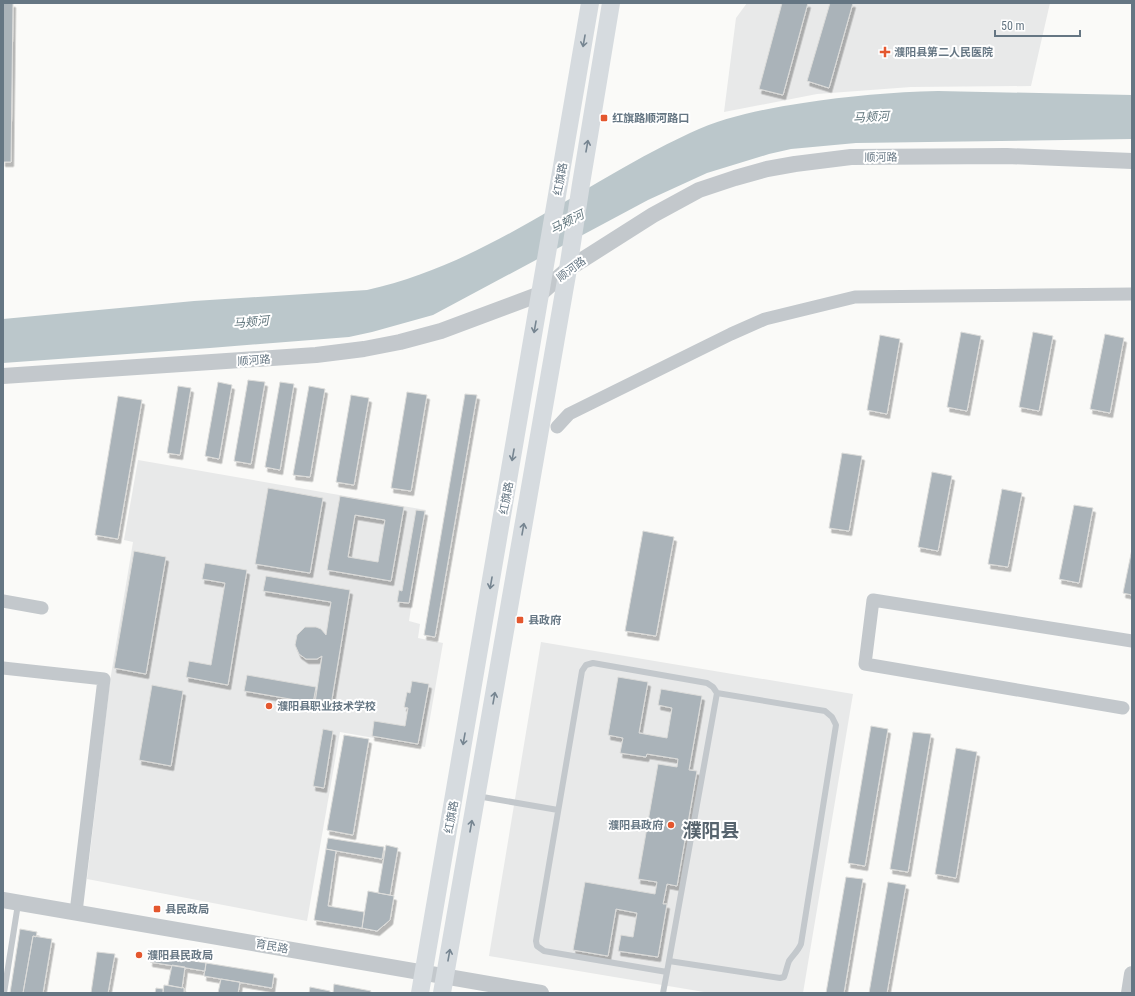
<svg xmlns="http://www.w3.org/2000/svg" width="1135" height="996" font-family="'Roboto Condensed','Noto Sans SC',sans-serif">
	<style>
		.built { fill: #e8e9e9 }
		.water { fill: #bbc7cb }
		.building { fill: #aab3b9; stroke: #dcdcda; fill-rule: evenodd; filter: url(#shadow) }
		.lines { fill: none; stroke-linecap: round; stroke-linejoin: round }
		.service { stroke: #c3c8cc; stroke-width: 6 }
		.minor { stroke: #c3c8cc; stroke-width: 13 }
		.tertiary { stroke: #c3c8cc; stroke-width: 16 }
		.secondary { stroke: #d6dbdf; stroke-width: 18 }
		.oneway { stroke: #768591 }
		.poi-dot { fill: #e4572e; stroke: #fff; stroke-width: 1.5 }
		.labels { text-anchor: middle; stroke-width: 4; stroke-linejoin: round; paint-order: stroke }
		.poi-label { font-size: 11px; font-weight: bold; fill: #657683; stroke: #fff; text-anchor: start }
		.street-label { font-size: 11px; fill: #657683; stroke: #fff }
		.water-label { font-size: 12px; font-style: italic; fill: #60757c; stroke: #fff }
		.town-label { font-size: 19px; font-weight: bold; fill: #57646e; stroke: #fff }
	</style>
	<defs>
		<filter id="shadow"><feDropShadow dx="2.5" dy="4.5" stdDeviation="0" flood-color="#0004"/></filter>
	</defs>
	<rect width="100%" height="100%" fill="#fafaf8"/>
	<!-- built -->
	<path class="built" d="M747,3H1050L1031,86L911,87L817,94L724,112L736,18Z
		M138,460L426,510L409,621L420,624L418,638L443,643L425,747L340,732L307,921L87,879L110,681L133,542L124,540Z
		M541,642L853,694L803,993H710L489,956Z"/>
	<!-- water -->
	<path class="water" d="M938,91L1132,95V139L856,143L791,149L769,154L707,173L648,200L433,315L372,332L349,337L210,348L3,363V319L194,301L367,290C486,264 582,183 690,133C726,116 764,109 803,103C848,96 892,92 938,91Z"/>
	<!-- building -->
	<path class="building" d="M3,3H13L11,162H3Z
		M782,3H808L783,95L759,89Z
		M830,3H853L829,88L807,81Z
		M961,332L981,336L967,411L947,407Z
		M1033,332L1053,336L1039,411L1019,407Z
		M1105,334L1124,338L1110,413L1090,409Z
		M880,335L900,339L887,414L867,410Z
		M248,380L265,382L251,464L234,461Z
		M218,382L232,385L219,459L205,456Z
		M280,382L294,384L280,470L265,467Z
		M178,386L191,388L180,455L167,453Z
		M309,386L325,389L310,477L293,475Z
		M407,392L427,395L411,491L391,488Z
		M465,394L477,395L435,637L424,635Z
		M351,395L369,398L354,485L336,482Z
		M118,396L142,400L118,539L95,535Z
		M842,453L862,456L849,531L829,528Z
		M932,472L952,476L938,551L918,547Z
		M268,488L323,498L310,573L255,564Z
		M1002,489L1022,493L1008,567L988,564Z
		M340,496L404,507L391,581L327,570ZM355,515L385,520L378,562L348,557Z
		M1074,505L1093,508L1079,583L1059,579Z
		M416,510L425,511L409,603L397,602L399,590L402,591Z
		M643,531L674,537L656,636L625,631Z
		M1132,549V595L1123,593Z
		M134,551L166,557L146,674L114,668Z
		M205,563L247,570L228,685L186,677L189,661L211,665L225,583L202,579Z
		M266,576L350,590L331,705L315,703L322,656L317,659H306L299,654L295,645L297,635L305,627H316L321,629L326,635L331,602L263,591Z
		M247,675L316,687L313,703L244,691Z
		M618,677L648,682L639,733L667,738L672,708L658,705L661,689L702,696L689,770L697,771L677,886L667,884L663,904H667L658,957L618,951L621,935L633,937L637,913L616,909L608,956L573,950L585,882L655,894L657,882L638,879L658,764L677,767L678,759L647,754L646,757L620,753L623,738L608,735Z
		M412,681L429,684L418,744L372,736L374,721L405,726L408,708L404,707L407,692L410,693Z
		M152,685L183,691L171,766L139,760Z
		M871,726L888,729L865,866L848,863Z
		M323,729L333,731L324,788L313,786Z
		M913,732L931,734L908,872L890,869Z
		M344,735L369,739L353,835L327,830Z
		M956,748L977,752L956,878L935,874Z
		M328,838L384,847L382,859L326,849Z
		M386,845L398,848L390,895L378,893Z
		M326,849L336,851L328,906L364,912L362,928L314,920Z
		M846,877L863,879L844,993H826Z
		M888,882L906,885L887,993H869Z
		M368,891L394,896L390,920L377,931L362,928Z
		M20,929L37,932L36,937L33,936L23,993H10Z
		M33,936L52,939L43,993H23Z
		M97,952L115,954L108,993H91Z
		M151,954L206,963L205,971L150,962Z
		M206,963L274,974L272,988L204,976Z
		M172,965L185,967L182,988L168,985Z
		M221,979L240,982L238,993H218Z
		M334,984L371,991L370,993H333Z
		M164,985L184,988V993H163Z
		M310,987L330,991V993H309Z
		M156,988L163,989V993H155Z"/>
	<g class="lines">
		<!-- service -->
		<path class="service" d="M477,796L558,810
			M669,961L780,978L784,977C786,972 787,966 789,961C793,955 798,951 801,944L836,725L832,717L825,711L717,693
			M4,993L18,904
			M663,993L667,972L717,693L713,687L707,683L593,663L586,665L582,671L536,941L537,946L544,951L667,972"/>
		<!-- minor -->
		<path class="minor" d="M557,427L569,414L731,334L765,319L855,297L1132,294
			M3,601L42,608
			M3,668L104,679L76,912
			M1123,708L865,664L873,600L1132,641"/>
		<!-- tertiary -->
		<path class="tertiary" d="M3,376L316,355L364,349L400,342L441,331L540,294L568,269L653,215L699,190L735,178L767,169L795,164L851,157L1007,156L1132,161
			M3,900L541,993
			M1129,993L1132,974"/>
		<!-- secondary -->
		<path class="secondary" d="M420,993L590,3
			M442,993L568,269L581,184L611,3"/>
	</g>
	<!-- one-way arrows -->
	<defs><path id="oneway-shaft" d="M-6 0H5M1.5-3L5.5 0L1.5 3" fill="none" stroke-width="1.6" stroke-linecap="round" stroke-linejoin="round"/></defs>
	<g class="oneway">
		<use href="#oneway-shaft" transform="translate(584 41) rotate(100)"/>
		<use href="#oneway-shaft" transform="translate(587 146) rotate(-80)"/>
		<use href="#oneway-shaft" transform="translate(535 327) rotate(100)"/>
		<use href="#oneway-shaft" transform="translate(513 455) rotate(100)"/>
		<use href="#oneway-shaft" transform="translate(523 529) rotate(-80)"/>
		<use href="#oneway-shaft" transform="translate(491 583) rotate(100)"/>
		<use href="#oneway-shaft" transform="translate(494 698) rotate(-80)"/>
		<use href="#oneway-shaft" transform="translate(464 739) rotate(100)"/>
		<use href="#oneway-shaft" transform="translate(471 826) rotate(-80)"/>
		<use href="#oneway-shaft" transform="translate(449 955) rotate(-80)"/>
	</g>
	<!-- markers -->
	<g class="poi-dot">
		<path d="M883 46h4v4h4v4h-4v4h-4v-4h-4v-4h4z"/>
		<rect x="600" y="114" width="8" height="8" rx="2"/>
		<rect x="516" y="616" width="8" height="8" rx="2"/>
		<circle cx="269" cy="706" r="4"/>
		<circle cx="671" cy="825" r="4"/>
		<rect x="153" y="905" width="8" height="8" rx="2"/>
		<circle cx="139" cy="955" r="4"/>
	</g>
	<g class="labels">
		<!-- poi labels -->
		<g class="poi-label">
			<text x="894" y="56">濮阳县第二人民医院</text>
			<text x="612" y="122">红旗路顺河路口</text>
			<text x="528" y="624">县政府</text>
			<text x="277" y="710">濮阳县职业技术学校</text>
			<text x="663" y="829" text-anchor="end">濮阳县政府</text>
			<text x="165" y="913">县民政局</text>
			<text x="147" y="959">濮阳县民政局</text>
		</g>
		<!-- street labels -->
		<g class="street-label">
			<text transform="translate(881 157) rotate(-1)" y="4">顺河路</text>
			<text transform="translate(560 179) rotate(-80)" y="4">红旗路</text>
			<text transform="translate(571 269) rotate(-37)" y="4">顺河路</text>
			<text transform="translate(254 360) rotate(-4)" y="4">顺河路</text>
			<text transform="translate(506 498) rotate(-80)" y="4">红旗路</text>
			<text transform="translate(451 817) rotate(-80)" y="4">红旗路</text>
			<text transform="translate(272 946) rotate(10)" y="4">育民路</text>
		</g>
		<!-- water labels -->
		<g class="water-label">
			<text transform="translate(871 117) rotate(-3)" y="4">马颊河</text>
			<text transform="translate(567 222) rotate(-27)" y="4">马颊河</text>
			<text transform="translate(251 322) rotate(-5)" y="4">马颊河</text>
		</g>
		<!-- town labels -->
		<g class="town-label">
			<text x="711" y="837">濮阳县</text>
		</g>
	</g>
	<!-- border -->
	<rect width="1135" height="996" fill="none" stroke="#657683" stroke-width="8"/>
	<!-- scale -->
	<path d="M995 30v6h85v-6" fill="none" stroke="#657683" stroke-width="2"/>
	<text x="1001" y="30" font-size="12" fill="#657683" stroke="#ffffff" stroke-width="3" paint-order="stroke">50 m</text>
</svg>
